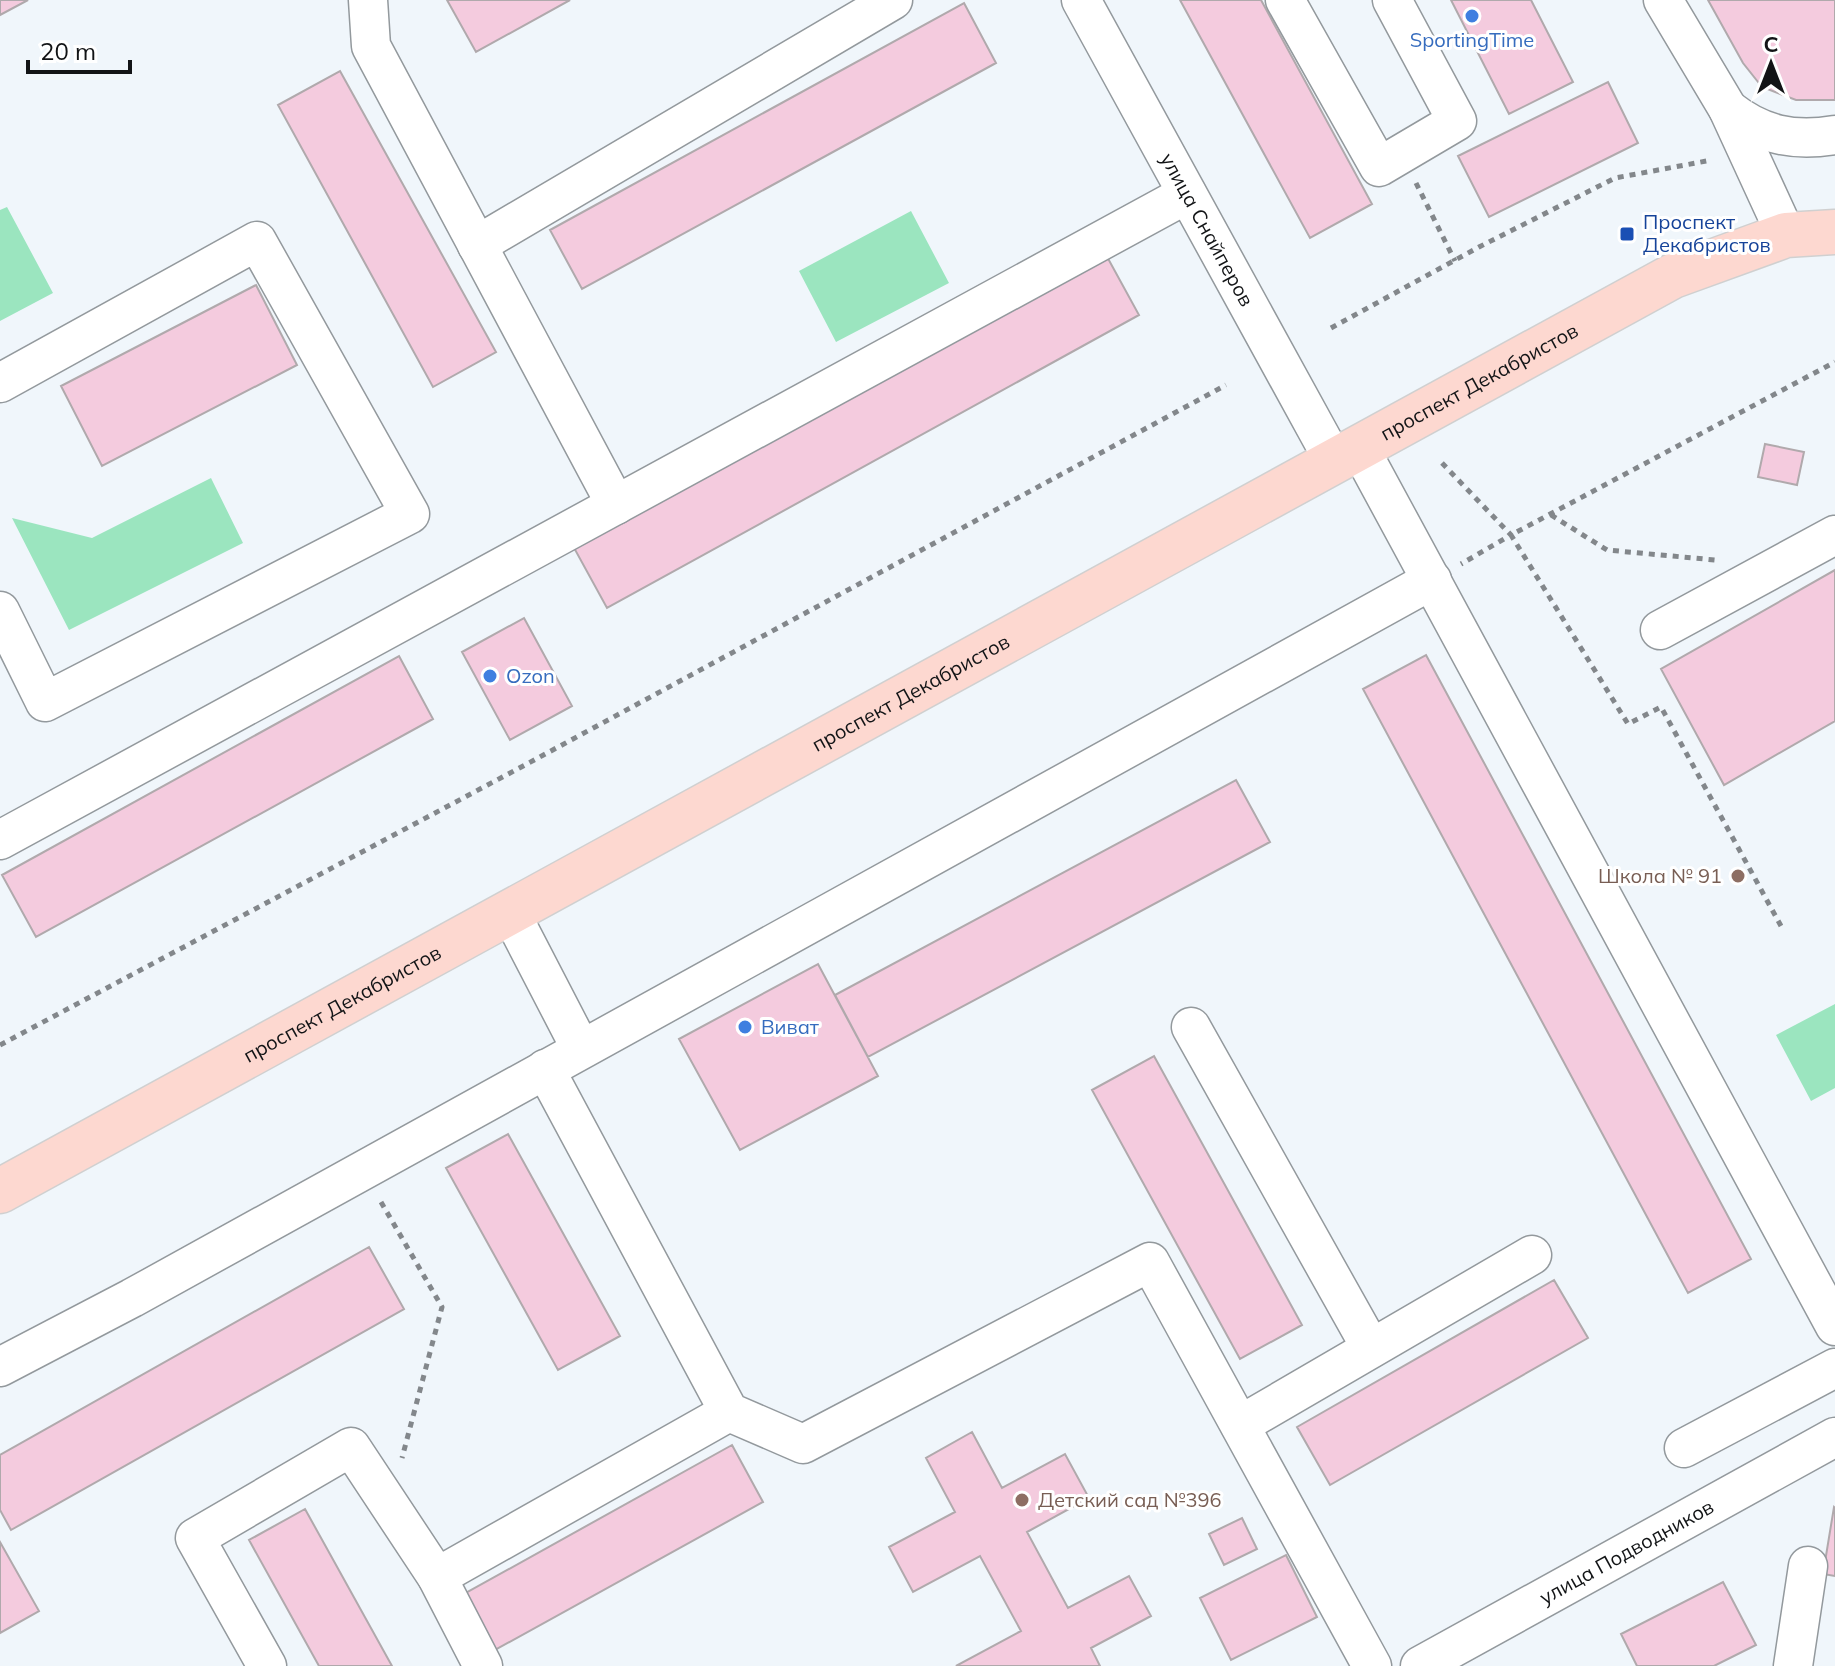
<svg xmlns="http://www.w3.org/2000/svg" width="1835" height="1666" font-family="Mulish,sans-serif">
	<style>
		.green { fill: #9be5bf }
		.building { fill: #f4cbde; stroke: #b0a9ac; stroke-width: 2 }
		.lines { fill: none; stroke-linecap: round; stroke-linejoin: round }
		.minor-casing { stroke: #93999d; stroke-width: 41 }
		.major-casing { stroke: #d0d0d0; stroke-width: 47 }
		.path { stroke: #83878b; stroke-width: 5; stroke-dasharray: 6 6; stroke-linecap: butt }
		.minor { stroke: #fff; stroke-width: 38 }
		.major { stroke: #fdd8d0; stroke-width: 44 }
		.shop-dot { fill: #3f7fe0; stroke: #fff; stroke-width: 3 }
		.transit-dot { fill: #1a4fb4; stroke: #fff; stroke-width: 3 }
		.education-dot { fill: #8d6e63; stroke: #fff; stroke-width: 3 }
		.labels { text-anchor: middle; stroke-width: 6; stroke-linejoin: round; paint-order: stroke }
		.shop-label { font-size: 20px; fill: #366cbe; stroke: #fff; text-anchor: start }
		.transit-label { font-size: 20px; fill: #164399; stroke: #fff; text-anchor: start }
		.street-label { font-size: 20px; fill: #121416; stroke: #fff }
		.education-label { font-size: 20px; fill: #785e54; stroke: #fff; text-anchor: end }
	</style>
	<rect width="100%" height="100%" fill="#f0f6fb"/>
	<!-- green -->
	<path class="green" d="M7,207L53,293L0,321V210Z
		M911,211L949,283L836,342L799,271Z
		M211,478L243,543L69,630L12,518L92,538Z
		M1835,1004V1088L1811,1101L1776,1035Z"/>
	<!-- building -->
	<path class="building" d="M0,0H28L0,15Z
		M447,0H570L476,52Z
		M1180,0H1261L1372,204L1310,238Z
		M1451,0H1531L1573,82L1509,114Z
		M1708,0H1835V100H1796L1762,87L1743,63Z
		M964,3L996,63L582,289L550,230Z
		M340,71L496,352L433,387L278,105Z
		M1608,82L1638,143L1489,217L1458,156Z
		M1105,253L1139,315L607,608L573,546Z
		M256,285L297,365L102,466L61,386Z
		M1765,444L1804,452L1797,485L1758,477Z
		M1835,570V721L1724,785L1661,669Z
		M524,618L572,706L510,740L462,652Z
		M1426,655L1751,1259L1688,1293L1363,689Z
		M399,656L433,719L36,937L2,875Z
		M1236,780L1270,842L868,1057L835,995Z
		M818,964L878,1076L740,1150L679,1039Z
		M1154,1056L1302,1325L1240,1359L1092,1090Z
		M508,1134L620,1336L558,1370L446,1168Z
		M369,1247L404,1309L11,1530L0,1510V1455Z
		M1554,1280L1588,1338L1330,1485L1297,1427Z
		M972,1432L1002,1488L1065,1454L1089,1498L1027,1532L1068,1608L1129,1576L1151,1616L1091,1648L1100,1666H956L1021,1631L980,1556L913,1592L889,1547L955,1512L926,1458Z
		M732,1445L763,1502L495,1650L464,1594Z
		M1834,1507L1835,1508V1576L1823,1574Z
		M305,1509L392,1666H319L249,1540Z
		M1242,1518L1257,1549L1224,1565L1209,1534Z
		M0,1542L39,1611L0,1633Z
		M1286,1555L1317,1617L1231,1660L1200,1598Z
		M1723,1582L1756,1645L1714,1666H1637L1621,1634Z"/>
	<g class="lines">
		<!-- minor casing -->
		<g class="minor-casing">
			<g id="minor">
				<path d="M368,0L371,46L616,505"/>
				<path id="s1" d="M1081,0L1334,461"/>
				<path d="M1285,0L1379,167L1457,121L1392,0"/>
				<path d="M1663,0L1728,109L1786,235"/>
				<path d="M1728,109C1761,135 1793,142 1835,135"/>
				<path d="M477,245L893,0"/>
				<path d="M0,383L257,241L410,514L45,702L0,611"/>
				<path d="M1359,447L1835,1326"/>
				<path d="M1660,630L1835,535"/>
				<path d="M0,840L1187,194"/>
				<path d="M510,912L581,1049"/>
				<path d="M1191,1027L1371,1348"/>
				<path d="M545,1069L729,1412L803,1444L1150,1262L1372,1666"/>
				<path d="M0,1367L132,1298L1432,580"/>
				<path d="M1240,1425L1532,1255"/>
				<path d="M1684,1448L1835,1368"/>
				<path d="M437,1577L729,1412"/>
				<path d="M267,1666L195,1538L351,1447L437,1577L483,1666"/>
				<path id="s2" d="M1420,1666L1835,1437"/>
				<path d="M1793,1666L1808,1566"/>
			</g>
		</g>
		<!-- major casing -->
		<g class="major-casing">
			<g id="major">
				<path id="s3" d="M0,1191L1673,276L1786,235L1835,232"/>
			</g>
		</g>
		<!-- path -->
		<path class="path" d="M1416,183L1455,261
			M1331,328L1479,247L1615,178L1712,160
			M1442,463L1511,535L1461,564
			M1551,515L1607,550L1715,560
			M1781,926L1661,707L1628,724L1511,535L1835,362
			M0,1045L525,765L1226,385
			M381,1202L442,1307L402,1458"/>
		<!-- minor -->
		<use href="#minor" class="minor"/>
		<!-- major -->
		<use href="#major" class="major"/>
	</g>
	<!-- markers -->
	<g class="shop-dot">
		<circle cx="1472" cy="16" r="8"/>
		<circle cx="490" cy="676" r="8"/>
		<circle cx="745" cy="1027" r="8"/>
	</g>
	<rect class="transit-dot" x="1619" y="226" width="16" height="16" rx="4"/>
	<g class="education-dot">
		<circle cx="1738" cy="876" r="8"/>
		<circle cx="1022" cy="1500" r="8"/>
	</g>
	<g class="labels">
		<!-- shop labels -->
		<g class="shop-label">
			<text x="1472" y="47" text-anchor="middle">SportingTime</text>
			<text x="506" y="683">Ozon</text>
			<text x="761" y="1034">Виват</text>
		</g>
		<!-- transit labels -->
		<g class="transit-label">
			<text x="1643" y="229">Проспект<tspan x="1643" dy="23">Декабристов</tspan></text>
		</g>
		<!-- street labels -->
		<g class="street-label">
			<text dy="7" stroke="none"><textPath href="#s1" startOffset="262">улица Снайперов</textPath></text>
			<text dy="7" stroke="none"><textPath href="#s3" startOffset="1686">проспект Декабристов</textPath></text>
			<text dy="7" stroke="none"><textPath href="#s3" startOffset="1038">проспект Декабристов</textPath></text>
			<text dy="7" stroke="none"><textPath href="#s3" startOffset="390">проспект Декабристов</textPath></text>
			<text dy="7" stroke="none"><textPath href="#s2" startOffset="236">улица Подводников</textPath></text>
		</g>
		<!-- education labels -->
		<g class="education-label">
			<text x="1722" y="883">Школа № 91</text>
			<text x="1038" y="1507" text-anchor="start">Детский сад №396</text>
		</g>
	</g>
	<!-- north arrow -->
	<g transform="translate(1771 64)" stroke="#ffffff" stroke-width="6" paint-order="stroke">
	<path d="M0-6L14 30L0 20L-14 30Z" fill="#121416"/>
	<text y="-12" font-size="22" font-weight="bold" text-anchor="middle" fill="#121416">С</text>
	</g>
	<!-- scale -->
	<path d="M28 60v12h102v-12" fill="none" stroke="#121416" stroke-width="4"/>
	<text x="40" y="60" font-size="24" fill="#121416" stroke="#ffffff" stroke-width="6" paint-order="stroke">20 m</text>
</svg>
